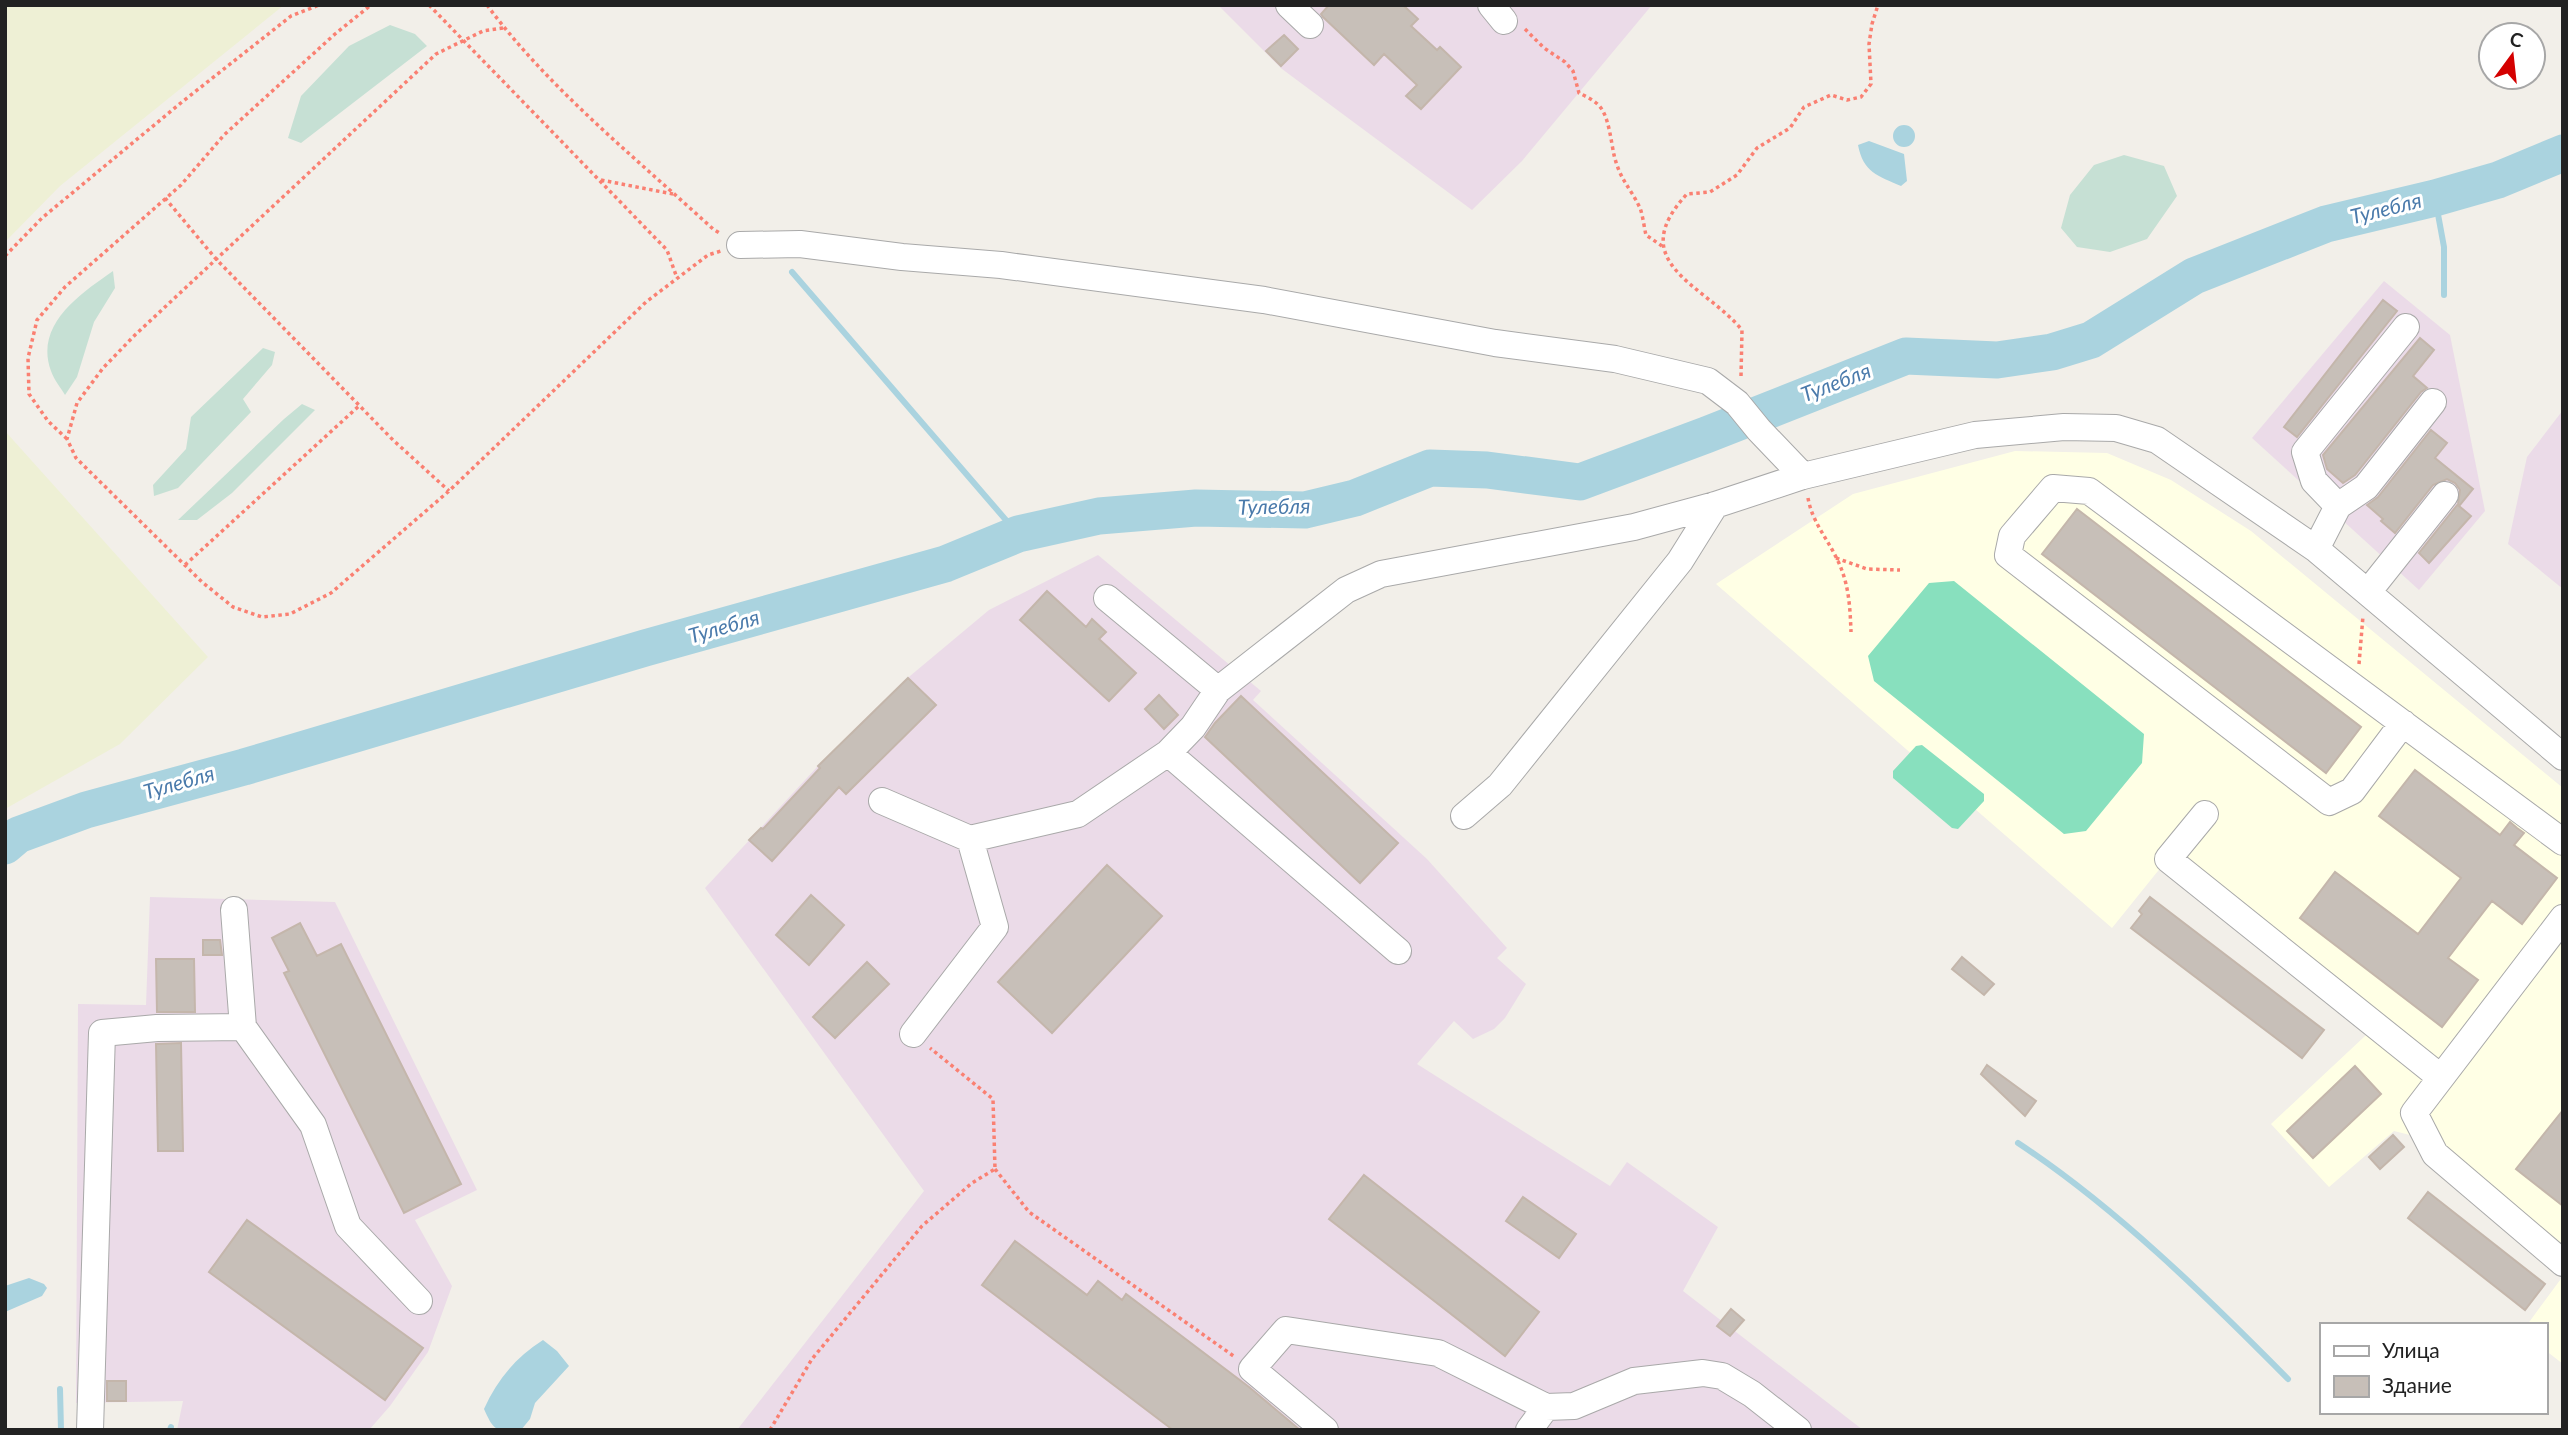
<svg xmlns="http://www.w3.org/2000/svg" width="2568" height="1435" font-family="Lato,sans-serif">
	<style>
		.industrial { fill: #ebdbe8 }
		.education { fill: #ffffe5 }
		.farmland { fill: #eef0d5 }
		.wetland { fill: #c6e0d4 }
		.pitch { fill: #88e0be }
		.water { fill: #aad3df }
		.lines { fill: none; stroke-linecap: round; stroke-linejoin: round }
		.stream { stroke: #aad3df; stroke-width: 6 }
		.river { stroke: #aad3df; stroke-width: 37 }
		.building { fill: #c7bfb8; stroke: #c4b6ab; stroke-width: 2 }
		.minor-casing { stroke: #a9a9a9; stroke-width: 28 }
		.path { stroke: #fa8072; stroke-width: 3.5; stroke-dasharray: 3.5 3.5; stroke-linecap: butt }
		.minor { stroke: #fff; stroke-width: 26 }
		.labels { text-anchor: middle; stroke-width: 6; stroke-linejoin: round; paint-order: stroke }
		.water-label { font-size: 21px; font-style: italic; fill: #4a7aab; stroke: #fff }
	</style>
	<rect width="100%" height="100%" fill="#f2efe9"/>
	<!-- industrial -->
	<path class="industrial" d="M1218,5H1652L1522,161L1472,210L1282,69Z
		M2384,281L2450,335L2485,511L2419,590L2252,438Z
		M2563,410V589L2508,544L2527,457Z
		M1098,555L1261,691L1253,700L1427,859L1507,948L1497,958L1526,984L1505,1018L1494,1029L1473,1039L1454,1021L1417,1064L1610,1186L1627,1162L1718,1227L1683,1291L1863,1430H737L924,1191L705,888L817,767L910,676L989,610Z
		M150,897L335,902L477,1190L415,1220L452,1286L428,1352L390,1406L369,1430H177L183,1401L76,1403L78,1004L146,1005Z"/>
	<!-- education -->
	<path class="education" d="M2015,451L2107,453L2171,480L2251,531L2563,788V1262L2434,1141L2394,1131L2329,1187L2271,1124L2380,1022L2166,861L2112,928L1716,584L1853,494Z
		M2563,1276V1364L2545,1350V1325H2527Z"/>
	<!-- farmland -->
	<path class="farmland" d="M5,5H284L60,186L5,242Z
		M5,431L208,657L120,744L5,809Z"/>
	<!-- wetland -->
	<path class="wetland" d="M390,25L415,34L427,46L301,143L288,138L301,96L349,46Z
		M2124,155L2164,166L2177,196L2147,239L2110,252L2077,247L2061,228L2070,195L2094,165Z
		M113,271L115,288L94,322L77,377L65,395C61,388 54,380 51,371C34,325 80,294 113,271Z
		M263,348L275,352L272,365L243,399L251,412L178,488L154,496L153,485L186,449L191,417Z
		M302,404L315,410L232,493L197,520H178L284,419Z"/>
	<!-- pitch -->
	<path class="pitch" d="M1954,581L2144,734L2142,763L2086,831L2064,834L1874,681L1868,656L1929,583Z
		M1922,745L1984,794V801L1958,829L1952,828L1893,778V771L1916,746Z"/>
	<!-- water -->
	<path class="water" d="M1893 136a11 11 0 1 1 22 0a11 11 0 1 1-22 0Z
		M1869,141L1904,154L1907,181L1901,186C1878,176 1863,172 1858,145Z
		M29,1278L44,1284L47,1288L42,1296L5,1312V1286Z
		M543,1340L557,1351L569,1366L535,1403L530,1419L521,1430C495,1430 495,1433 484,1409C497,1380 516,1357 543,1340Z"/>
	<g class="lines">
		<!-- stream -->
		<path class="stream" d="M2435,198L2444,247V295
			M792,272L1018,534
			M2018,1143C2114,1206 2207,1297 2288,1379
			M60,1389L61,1430
			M170,1430L171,1427"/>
		<!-- river -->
		<path class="river" d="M5,846L18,835L86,810L244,767L645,648L945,564L1018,534L1099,516L1196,508L1305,510L1355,498L1430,468L1487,470L1580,482L1706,435L1906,356L1997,360L2052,352L2091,340L2194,276L2326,224L2435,198L2498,180L2563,153"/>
	</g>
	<!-- building -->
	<path class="building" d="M1329,5H1403L1418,19L1411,26L1437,50L1440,47L1461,67L1421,109L1406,96L1417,85L1384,54L1374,65L1323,17L1321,14Z
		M1284,35L1298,49L1281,66L1266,51Z
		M2383,300L2397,311L2297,437L2284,427Z
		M2420,338L2434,350L2413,376L2427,388L2421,392L2355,475L2343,483L2327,469L2323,455Z
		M2431,430L2447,443L2435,458L2473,489L2459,506L2471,516L2429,563L2419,553L2458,504L2460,490L2455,483L2447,479L2433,485L2395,533L2381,521L2383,519L2367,505L2378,497Z
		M2077,509L2361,727L2326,773L2042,554Z
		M1047,591L1086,627L1092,619L1106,632L1099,639L1136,673L1109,701L1020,620Z
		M908,678L936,705L846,794L839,787L772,861L749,840L761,828L763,829L820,768L818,766Z
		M1159,695L1178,715L1164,729L1145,709Z
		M1241,696L1398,843L1360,883L1205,737L1215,723Z
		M2415,770L2500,835L2510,822L2517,828L2524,833L2514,845L2557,878L2522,924L2492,901L2448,958L2478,980L2442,1027L2300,918L2335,872L2418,934L2461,878L2379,816Z
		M1107,865L1162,916L1052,1033L998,982Z
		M811,895L844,925L809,965L776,935Z
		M2150,897L2324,1030L2302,1058L2131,928L2142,914L2139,911Z
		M300,923L317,956L341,944L461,1184L404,1213L284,973L289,971L272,938Z
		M203,940H220L222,955H203Z
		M1962,957L1994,984L1984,995L1952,969Z
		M156,959H194L195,1012H157Z
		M867,962L889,984L835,1038L813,1017Z
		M181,1043L183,1151H158L156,1044Z
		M1987,1065L2036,1101L2025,1116L1981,1074Z
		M2355,1066L2381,1094L2313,1158L2287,1131Z
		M2563,1110V1206L2516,1169Z
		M2393,1135L2404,1147L2380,1169L2369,1157Z
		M1364,1175L1539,1312L1505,1356L1329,1219Z
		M2428,1192L2545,1284L2525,1310L2408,1218Z
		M1523,1197L1576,1234L1559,1258L1506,1221Z
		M247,1220L423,1348L385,1400L209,1272Z
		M1015,1241L1087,1295L1098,1281L1122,1300L1126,1294L1249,1387L1300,1430H1173L982,1285Z
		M1731,1309L1744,1320L1730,1336L1717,1326Z
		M107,1381H126V1401H107Z"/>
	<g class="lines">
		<!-- minor casing -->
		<g class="minor-casing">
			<path id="minor" d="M1289,5L1310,25
				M1491,5L1504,21
				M740,245L800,244L902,257L1001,265L1264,300L1495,343L1615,359L1708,381L1737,403L1759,430L1803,476
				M2338,506L2314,481L2305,452L2406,327
				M2316,549L2338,506L2366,487L2433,402
				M2368,592L2445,495
				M1107,598L1218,690
				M2403,723L2352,791L2329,802L2008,555L2012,536L2053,488L2089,491L2563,842
				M1168,753L1398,951
				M882,801L970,839L1078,814L1168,753L1193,727L1218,690L1346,590L1381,574L1634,527L1715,505L1803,476L1975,435L2064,427L2116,428L2157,440L2316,549L2563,757
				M2205,814L2168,859L2440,1077
				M1464,816L1500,785L1680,561L1715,505
				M234,910L243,1027
				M2563,918L2414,1113L2435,1154L2563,1263
				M913,1034L995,927L970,839
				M90,1430L102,1033L157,1028L243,1027L313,1125L348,1226L419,1301
				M1325,1430L1252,1369L1286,1330L1438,1353L1546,1407L1574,1406L1634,1381L1703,1373L1722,1376L1752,1394L1798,1430
				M1529,1430L1546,1407"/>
		</g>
		<!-- path -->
		<path class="path" d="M429,5L667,250L677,278
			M487,5C548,88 637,159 713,229L721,234
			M503,28L483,31L436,54L135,335L103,368L77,403L67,439L76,458L202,582L233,607L262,617L290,614L331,593L449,491L646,302L708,255L721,251
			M1525,29L1544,48L1565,62L1573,71L1579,93C1587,97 1596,101 1601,108C1609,119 1611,141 1614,155C1620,180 1630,187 1640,208C1643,216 1644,227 1646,235L1662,246
			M601,180L673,194
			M165,198L216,259L393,440L449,491
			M5,256L42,218L182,102L291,16L319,5
			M1741,376L1742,330C1704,284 1623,263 1687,194L1710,192L1737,175L1757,148L1790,128L1804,107L1831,95L1847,100L1861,97L1871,84L1869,44L1872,24L1878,5
			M67,439L48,421L29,394L28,358L37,320L65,287L181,185L224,135L335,34L371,5
			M1808,498C1812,521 1826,537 1836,557C1849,582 1850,606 1851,632
			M1836,558L1867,569L1900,570
			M185,565L360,405
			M2359,664L2363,616
			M995,1169L1029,1212L1235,1357
			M770,1430L812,1359L922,1226L972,1183L995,1169L993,1099L930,1048"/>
		<!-- minor -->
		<use href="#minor" class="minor"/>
	</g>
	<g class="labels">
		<!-- water labels -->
		<g class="water-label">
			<text transform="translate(2386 209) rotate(-14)" y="7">Тулебля</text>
			<text transform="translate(1836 383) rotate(-21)" y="7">Тулебля</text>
			<text transform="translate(1274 507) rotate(-1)" y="7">Тулебля</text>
			<text transform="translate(724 627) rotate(-16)" y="7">Тулебля</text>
			<text transform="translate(179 783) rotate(-16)" y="7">Тулебля</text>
		</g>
	</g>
	<!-- border -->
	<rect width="2568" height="1435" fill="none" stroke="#222222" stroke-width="14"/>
	<!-- legend -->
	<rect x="2320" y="1323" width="228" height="91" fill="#ffffff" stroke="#a7a7a7" stroke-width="2"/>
	<rect x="2334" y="1346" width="35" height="10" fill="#ffffff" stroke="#a7a7a7" stroke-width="2"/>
	<text x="2382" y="1358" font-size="21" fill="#222222">Улица</text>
	<rect x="2334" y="1376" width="35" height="21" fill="#c7bfb8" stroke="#a7a7a7" stroke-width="2"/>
	<text x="2382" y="1393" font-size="21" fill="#222222">Здание</text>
	<!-- north arrow -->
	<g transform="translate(2512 56) rotate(15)"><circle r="33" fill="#ffffff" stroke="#a7a7a7" stroke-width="2"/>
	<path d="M0-5L12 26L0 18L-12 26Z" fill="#d40000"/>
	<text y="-10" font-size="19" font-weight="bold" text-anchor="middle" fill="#222222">С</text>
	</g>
</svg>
